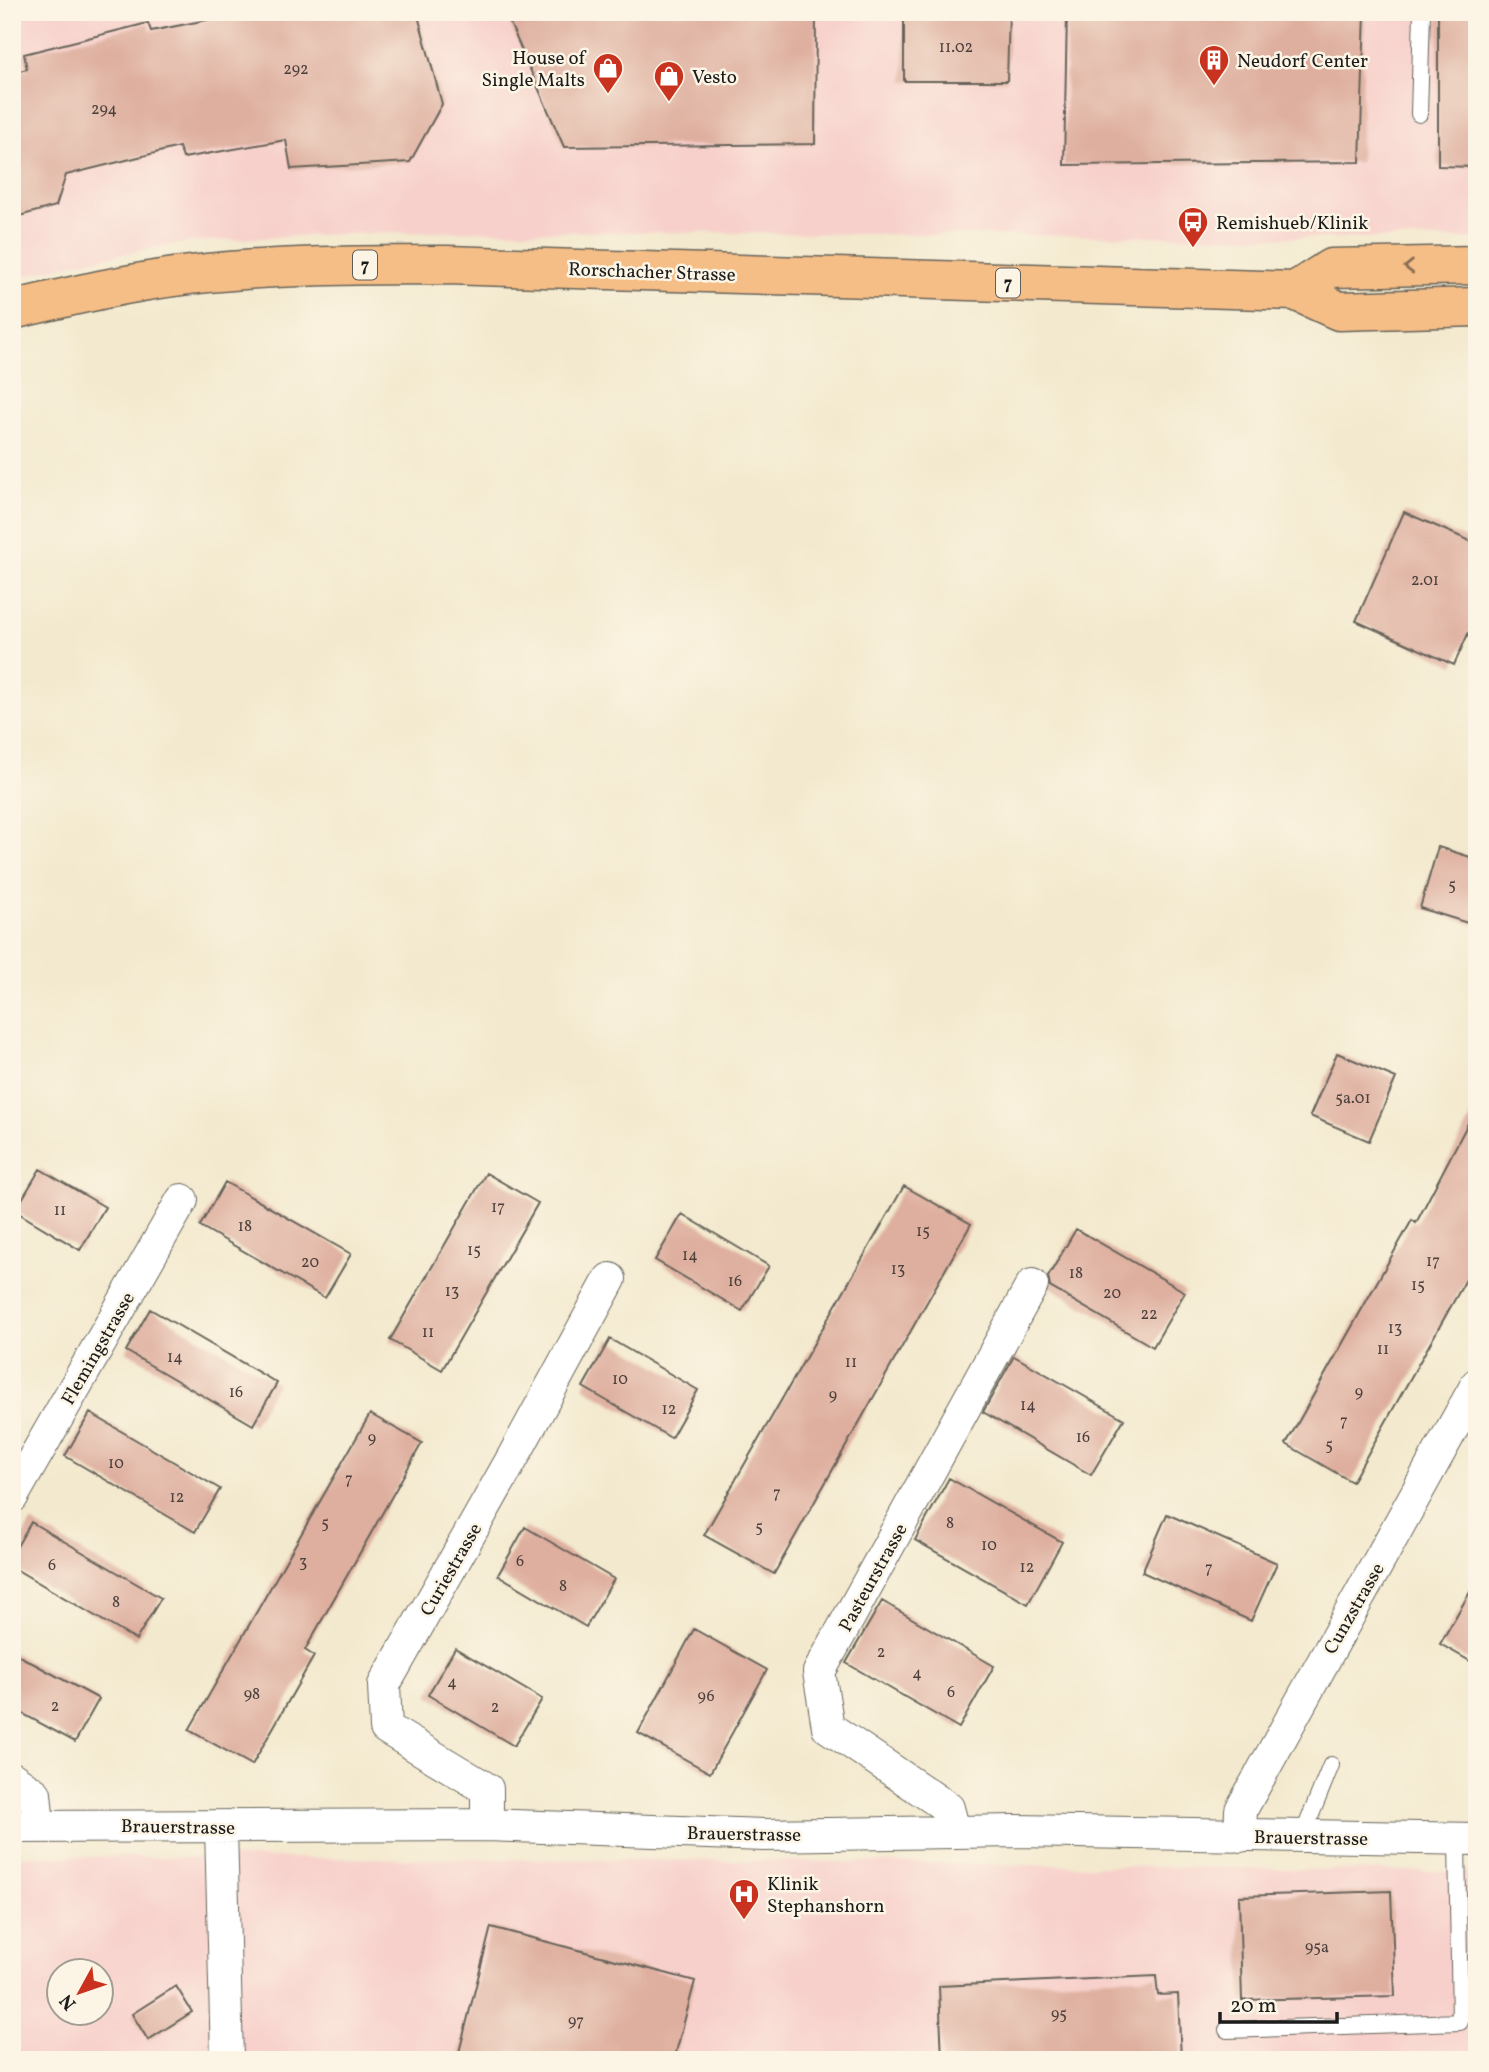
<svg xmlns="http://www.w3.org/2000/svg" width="1489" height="2072" font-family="Vollkorn,serif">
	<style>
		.built { fill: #f7d0cb; fill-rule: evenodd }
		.building { fill: #deae9e }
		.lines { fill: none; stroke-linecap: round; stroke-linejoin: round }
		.lane-casing { stroke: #67645a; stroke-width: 18 }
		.street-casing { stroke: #67645a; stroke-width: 34 }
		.primary-casing { stroke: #67645a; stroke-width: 41 }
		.lane { stroke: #fff; stroke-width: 16 }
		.street { stroke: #fff; stroke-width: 32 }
		.primary { stroke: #f6be87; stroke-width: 38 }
		.oneway { stroke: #896d52 }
		.labels { text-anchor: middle; stroke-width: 5; stroke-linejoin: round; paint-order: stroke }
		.number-label { font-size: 16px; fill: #4c403c }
		.shield { fill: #fcf5e5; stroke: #5f5d58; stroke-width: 2 }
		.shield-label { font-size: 18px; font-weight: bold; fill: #1c1c1c }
		.poi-label { font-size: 19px; fill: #1c1c1c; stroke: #fcf5e5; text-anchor: start }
		.street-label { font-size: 19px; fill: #1c1c1c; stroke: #fcf5e5 }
	</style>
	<rect width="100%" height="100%" fill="#fcf5e5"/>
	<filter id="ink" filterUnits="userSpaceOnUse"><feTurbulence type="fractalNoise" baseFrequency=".0143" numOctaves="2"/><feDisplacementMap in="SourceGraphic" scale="14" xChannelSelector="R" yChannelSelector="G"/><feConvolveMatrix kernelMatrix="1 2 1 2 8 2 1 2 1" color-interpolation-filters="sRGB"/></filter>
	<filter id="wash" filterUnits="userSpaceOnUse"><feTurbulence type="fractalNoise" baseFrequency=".00686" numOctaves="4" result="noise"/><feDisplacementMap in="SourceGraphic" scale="28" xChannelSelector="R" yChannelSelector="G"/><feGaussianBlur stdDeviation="1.57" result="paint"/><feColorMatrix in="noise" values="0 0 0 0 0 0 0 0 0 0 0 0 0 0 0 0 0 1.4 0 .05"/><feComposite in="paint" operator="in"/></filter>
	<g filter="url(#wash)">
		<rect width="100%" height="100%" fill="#f3e9ce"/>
		<!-- built -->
		<path class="built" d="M12,12H1477V239L491,231L335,234L191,242L87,260L12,279Z
			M12,1856L786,1861L1477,1872V2060H12ZM60,1970H102V2012H60Z"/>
		<g id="blocks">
			<!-- building -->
			<path class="building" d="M247,12H417L442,104L410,162L291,169L286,140L183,158L179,147L66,175L56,206L12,218V73L27,69L24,54L148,23L151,31Z
				M505,12H816L815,144L564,147Z
				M904,12H1009L1007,81H904Z
				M1067,12H1365L1360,162L1064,165Z
				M1438,12H1477V167L1438,166Z
				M1404,512L1477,544V614L1454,665L1356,621Z
				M1438,847L1477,859V926L1420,908Z
				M1337,1053L1396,1078L1369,1141L1310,1116Z
				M1477,1106V1260L1352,1482L1286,1444L1412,1220L1416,1223Z
				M40,1169L105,1207L80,1250L15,1211Z
				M486,1173L538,1203L442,1370L390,1340Z
				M225,1182L351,1254L325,1298L200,1226Z
				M904,1186L971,1224L774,1574L704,1535Z
				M682,1214L769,1266L742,1311L655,1260Z
				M1076,1229L1185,1292L1153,1347L1050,1287L1048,1277Z
				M150,1309L277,1383L253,1425L126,1351Z
				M610,1339L698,1390L671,1438L583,1387Z
				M1014,1356L1124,1419L1091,1475L983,1412Z
				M90,1413L220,1489L195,1532L65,1456Z
				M370,1414L422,1443L305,1650L314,1656L252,1765L189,1730Z
				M949,1478L1062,1542L1028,1604L915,1540Z
				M1167,1514L1277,1563L1251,1621L1142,1572Z
				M31,1522L161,1598L136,1640L12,1567V1555Z
				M525,1527L614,1579L586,1627L498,1575Z
				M1477,1580V1665L1440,1644Z
				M882,1601L994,1666L959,1728L846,1663Z
				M694,1629L767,1670L710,1773L638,1733Z
				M455,1648L542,1699L514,1746L428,1695Z
				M12,1652L99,1699L75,1742L12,1708Z
				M1391,1891L1395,1996L1242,2000L1239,1896Z
				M491,1927L695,1981L674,2060H457Z
				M1156,1976L1158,1995L1178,1994L1181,2060H942L939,1986Z
				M176,1986L192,2012L148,2040L132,2014Z"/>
		</g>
	</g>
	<g filter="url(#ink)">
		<use href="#blocks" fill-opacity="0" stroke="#67645a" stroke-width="2"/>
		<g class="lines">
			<!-- lane casing -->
			<g class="lane-casing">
				<path id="lane" d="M1419,114L1422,12
					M1302,1837L1331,1765
					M1227,2030L1460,2022L1457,1840"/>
			</g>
			<!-- street casing -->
			<g class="street-casing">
				<path id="street" d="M12,1497L182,1200
					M12,1778L35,1794L38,1825
					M487,1825V1789L386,1728L384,1685L512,1459L610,1279
					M12,1827L487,1825L764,1835L1017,1831L1477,1839
					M221,1828L227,2060
					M954,1831L948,1808L828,1727L819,1672L1032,1285
					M1240,1836L1241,1810L1477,1384"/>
			</g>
			<!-- primary casing -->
			<g class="primary-casing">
				<path id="primary" d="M1295,291L1331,268L1477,265
					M12,310C71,296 130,282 190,275C276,265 361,265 447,265L1295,291L1339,311L1477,307"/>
			</g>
			<!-- lane -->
			<use href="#lane" class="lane"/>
			<!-- street -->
			<use href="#street" class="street"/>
			<!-- primary -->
			<use href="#primary" class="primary"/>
		</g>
		<!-- one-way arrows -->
		<defs><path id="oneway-chevron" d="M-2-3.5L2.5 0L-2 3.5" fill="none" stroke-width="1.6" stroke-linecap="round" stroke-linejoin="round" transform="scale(1.75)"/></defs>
		<use class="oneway" href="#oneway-chevron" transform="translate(1409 267) rotate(179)"/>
	</g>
	<!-- icons -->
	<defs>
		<g id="building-pin" transform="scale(1.575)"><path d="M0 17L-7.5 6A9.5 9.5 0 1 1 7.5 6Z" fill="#c8321e" stroke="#fcf5e5"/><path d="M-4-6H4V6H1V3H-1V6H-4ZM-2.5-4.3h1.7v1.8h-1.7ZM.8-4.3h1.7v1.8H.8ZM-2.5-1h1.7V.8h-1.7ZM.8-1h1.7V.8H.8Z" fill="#fff"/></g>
		<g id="shop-pin" transform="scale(1.575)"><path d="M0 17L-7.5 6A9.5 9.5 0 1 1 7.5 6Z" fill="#c8321e" stroke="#fcf5e5"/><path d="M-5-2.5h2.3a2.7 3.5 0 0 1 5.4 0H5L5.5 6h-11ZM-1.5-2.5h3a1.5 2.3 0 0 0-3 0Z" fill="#fff"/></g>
		<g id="bus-pin" transform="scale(1.575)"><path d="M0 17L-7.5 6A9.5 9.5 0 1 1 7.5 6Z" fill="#c8321e" stroke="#fcf5e5"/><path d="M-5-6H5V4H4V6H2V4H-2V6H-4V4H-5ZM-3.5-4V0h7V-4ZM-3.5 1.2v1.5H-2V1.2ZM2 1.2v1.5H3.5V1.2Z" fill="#fff"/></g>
		<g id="hospital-pin" transform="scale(1.575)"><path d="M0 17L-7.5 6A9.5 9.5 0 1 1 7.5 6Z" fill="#c8321e" stroke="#fcf5e5"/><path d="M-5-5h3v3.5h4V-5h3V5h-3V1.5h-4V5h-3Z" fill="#fff"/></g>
	</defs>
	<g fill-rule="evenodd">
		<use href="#building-pin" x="1214" y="60"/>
		<use href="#shop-pin" x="608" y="68"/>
		<use href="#shop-pin" x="669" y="76"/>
		<use href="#bus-pin" x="1193" y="222"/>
		<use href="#hospital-pin" x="744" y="1894"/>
	</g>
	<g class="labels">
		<!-- number labels -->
		<g class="number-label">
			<text x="956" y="52">11.02</text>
			<text x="296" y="74">292</text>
			<text x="104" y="114">294</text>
			<text x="1425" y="585">2.01</text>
			<text x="1452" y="890">5</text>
			<text x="1353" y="1103">5a.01</text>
			<text x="498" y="1212">17</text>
			<text x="60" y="1215">11</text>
			<text x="245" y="1231">18</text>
			<text x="923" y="1236">15</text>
			<text x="474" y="1255">15</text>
			<text x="690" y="1260">14</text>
			<text x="1433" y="1266">17</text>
			<text x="310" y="1267">20</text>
			<text x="898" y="1274">13</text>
			<text x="1076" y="1278">18</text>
			<text x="735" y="1286">16</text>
			<text x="1418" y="1290">15</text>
			<text x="452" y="1296">13</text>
			<text x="1112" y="1298">20</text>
			<text x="1149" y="1319">22</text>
			<text x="1395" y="1333">13</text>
			<text x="428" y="1337">11</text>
			<text x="1383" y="1354">11</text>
			<text x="175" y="1362">14</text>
			<text x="851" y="1367">11</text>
			<text x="620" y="1384">10</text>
			<text x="236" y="1397">16</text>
			<text x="1359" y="1397">9</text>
			<text x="833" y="1400">9</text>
			<text x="1028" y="1410">14</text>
			<text x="669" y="1414">12</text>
			<text x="1344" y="1426">7</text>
			<text x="1083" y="1442">16</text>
			<text x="372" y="1443">9</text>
			<text x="1329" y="1450">5</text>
			<text x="116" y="1468">10</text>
			<text x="349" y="1484">7</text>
			<text x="777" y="1498">7</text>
			<text x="177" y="1502">12</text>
			<text x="325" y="1528">5</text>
			<text x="950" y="1528">8</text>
			<text x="759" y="1532">5</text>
			<text x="989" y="1550">10</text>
			<text x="520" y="1566">6</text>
			<text x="303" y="1567">3</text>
			<text x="52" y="1570">6</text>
			<text x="1027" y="1572">12</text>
			<text x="1209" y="1573">7</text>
			<text x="563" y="1591">8</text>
			<text x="116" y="1607">8</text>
			<text x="881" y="1657">2</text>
			<text x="917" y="1678">4</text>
			<text x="452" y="1687">4</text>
			<text x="951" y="1697">6</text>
			<text x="252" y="1699">98</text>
			<text x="706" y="1701">96</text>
			<text x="55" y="1711">2</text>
			<text x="495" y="1712">2</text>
			<text x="1317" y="1952">95a</text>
			<text x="1059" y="2019">95</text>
			<text x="576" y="2026">97</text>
		</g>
		<!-- shield labels -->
		<g class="shield">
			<rect x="353" y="250.5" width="24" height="29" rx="5"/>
			<rect x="996" y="268.5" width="24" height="29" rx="5"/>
		</g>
		<g class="shield-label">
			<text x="365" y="271">7</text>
			<text x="1008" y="289">7</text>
		</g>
		<!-- poi labels -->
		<g class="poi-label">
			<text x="585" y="64" text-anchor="end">House of<tspan x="585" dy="22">Single Malts</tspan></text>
			<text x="1237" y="67">Neudorf Center</text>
			<text x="692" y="83">Vesto</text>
			<text x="1216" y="229">Remishueb/Klinik</text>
			<text x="767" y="1890">Klinik<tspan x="767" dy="22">Stephanshorn</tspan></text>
		</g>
		<!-- street labels -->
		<g class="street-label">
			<text transform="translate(652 271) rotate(2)" y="7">Rorschacher Strasse</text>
			<text transform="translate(97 1348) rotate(-60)" y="7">Flemingstrasse</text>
			<text transform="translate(450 1569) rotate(-60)" y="7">Curiestrasse</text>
			<text transform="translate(872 1577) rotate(-61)" y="7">Pasteurstrasse</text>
			<text transform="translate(1353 1608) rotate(-60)" y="7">Cunzstrasse</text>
			<text transform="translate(178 1826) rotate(1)" y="7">Brauerstrasse</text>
			<text transform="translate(744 1833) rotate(1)" y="7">Brauerstrasse</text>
			<text transform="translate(1311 1837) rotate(1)" y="7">Brauerstrasse</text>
		</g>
	</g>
	<!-- margin -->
	<rect width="1489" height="2072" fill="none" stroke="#fcf5e5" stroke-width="42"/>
	<!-- north arrow -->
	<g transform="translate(80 1992) rotate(230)"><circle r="33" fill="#fcf5e5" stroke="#a29e95" stroke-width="2"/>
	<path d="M0-5L12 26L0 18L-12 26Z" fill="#c8321e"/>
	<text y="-10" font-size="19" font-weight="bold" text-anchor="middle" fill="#1c1c1c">N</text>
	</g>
	<!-- scale -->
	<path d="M1220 2012v10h117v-10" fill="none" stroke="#1c1c1c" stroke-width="3.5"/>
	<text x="1230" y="2012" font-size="21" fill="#1c1c1c" stroke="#fcf5e5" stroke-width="5" paint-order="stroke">20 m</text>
</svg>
